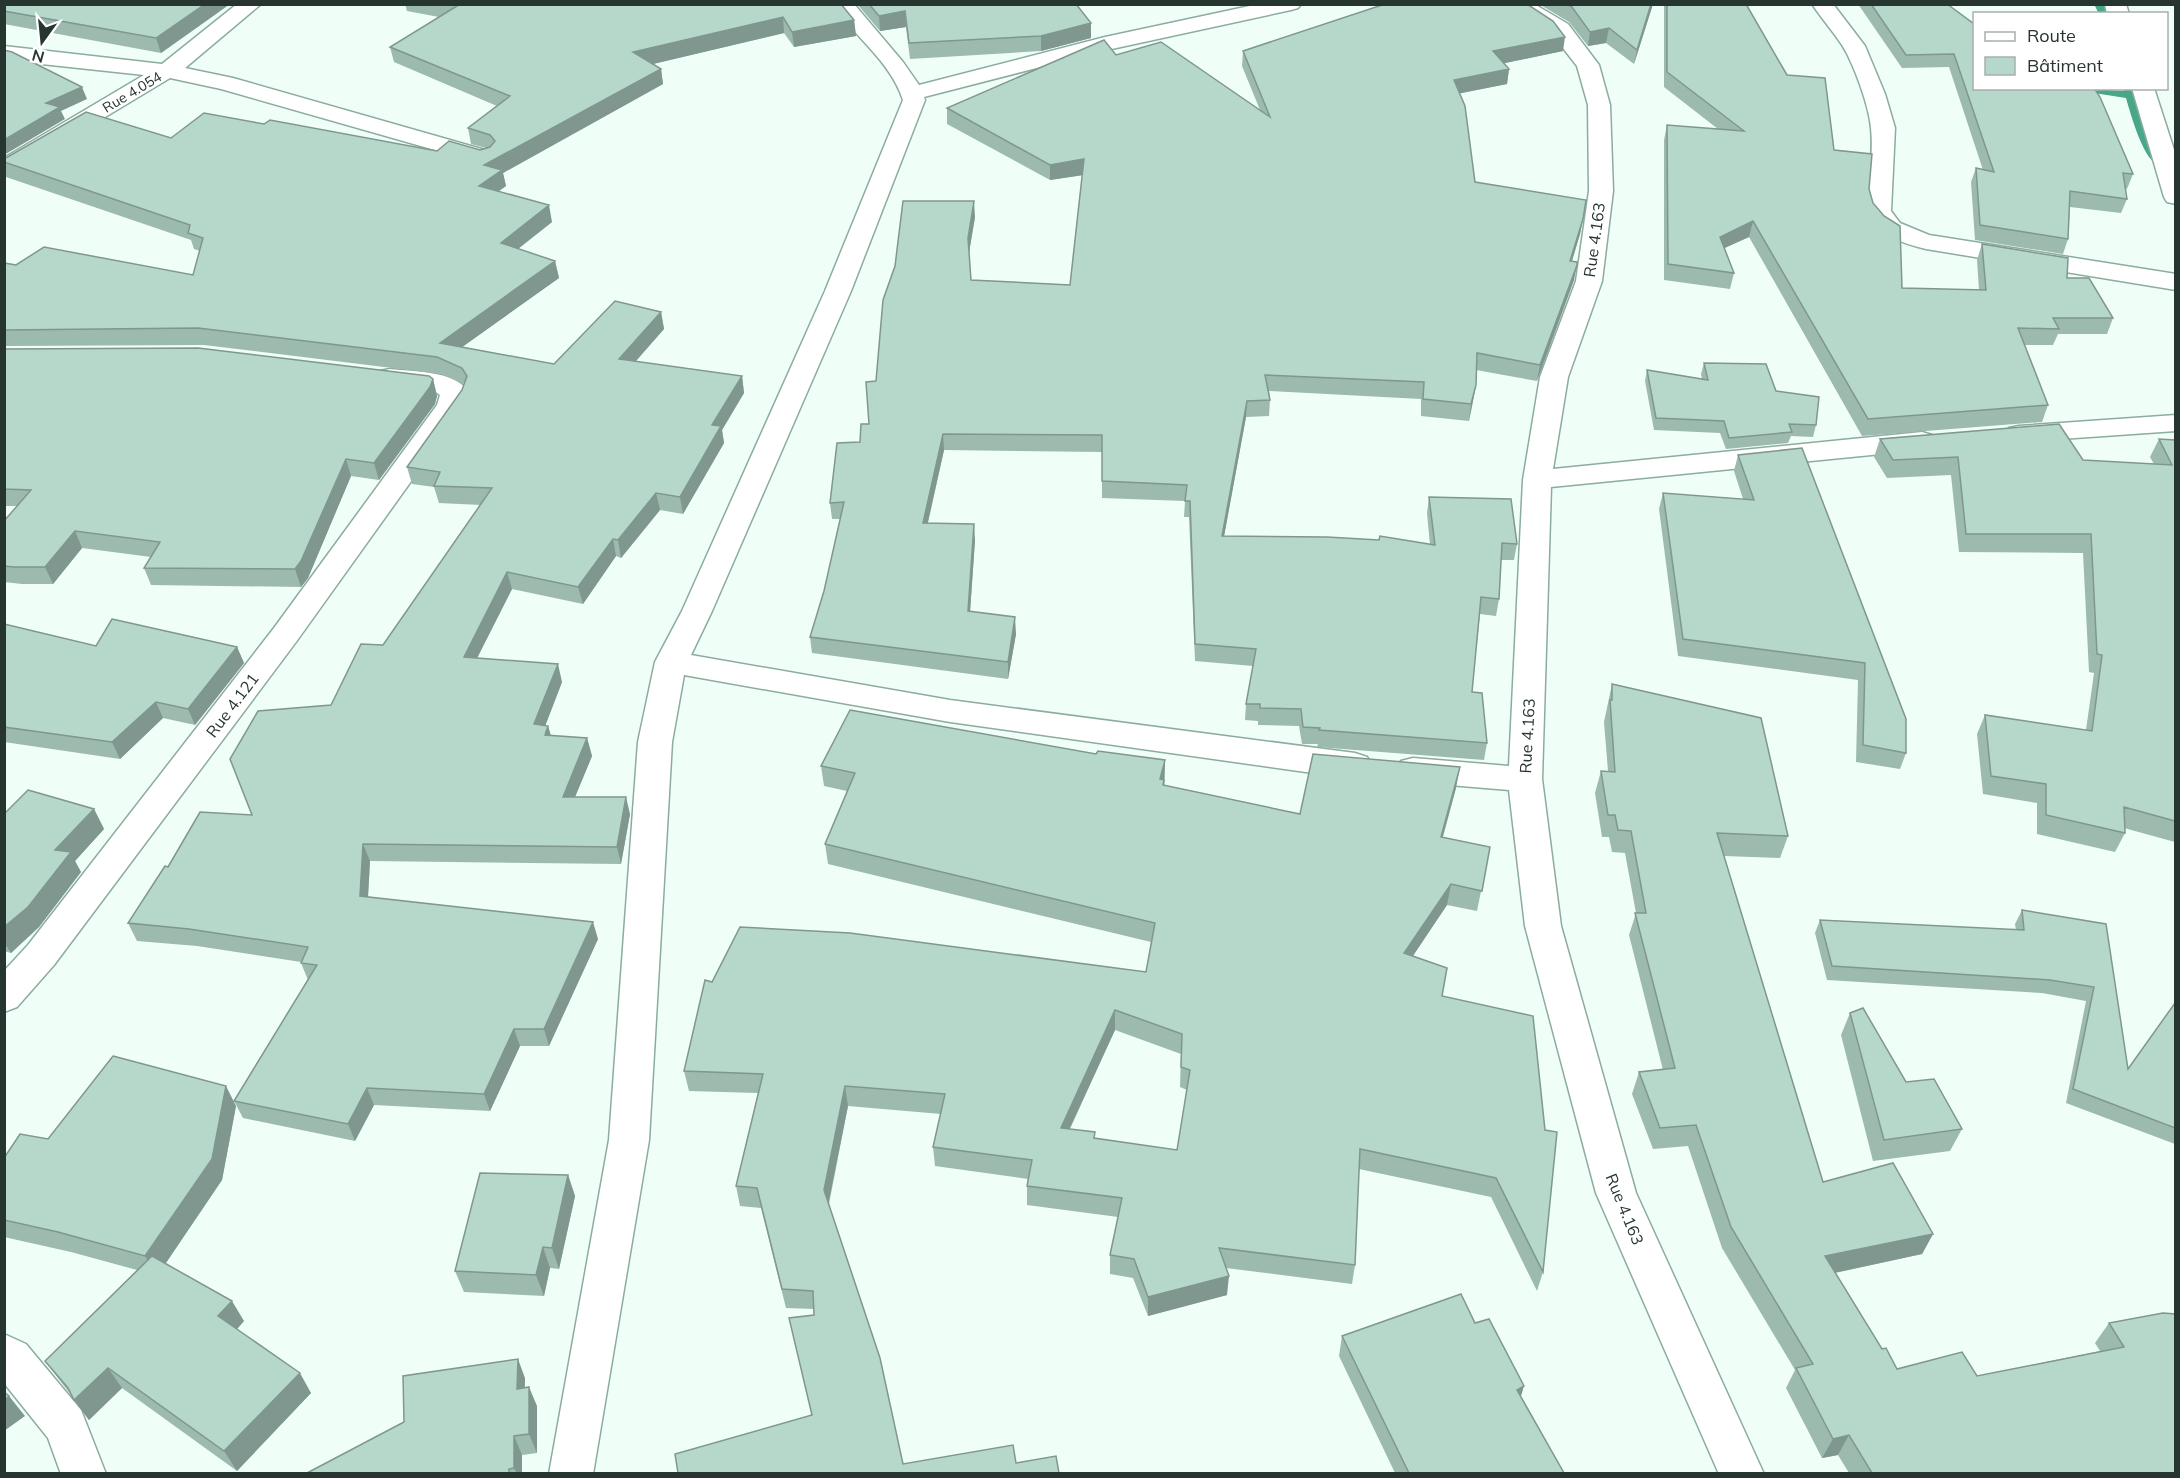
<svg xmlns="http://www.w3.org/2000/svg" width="2180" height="1478" font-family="Mulish,sans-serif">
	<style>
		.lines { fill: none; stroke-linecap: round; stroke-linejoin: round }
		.stream { fill: #48a689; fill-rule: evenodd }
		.minor-casing { stroke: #8bac9f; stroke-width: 3 }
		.minor { fill: #fff; fill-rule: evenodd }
		.wall { fill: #9dbaaf; fill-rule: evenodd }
		.shaded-wall { fill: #7f978e }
		.building { fill: #b6d8cb; stroke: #7f978e; stroke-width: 1.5; fill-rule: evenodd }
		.labels { text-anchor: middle; stroke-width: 4.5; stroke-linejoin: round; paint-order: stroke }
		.far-street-label { font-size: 14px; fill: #273530; stroke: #fff }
		.street-label { font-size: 16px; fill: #273530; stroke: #fff }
	</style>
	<rect width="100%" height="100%" fill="#f0fef8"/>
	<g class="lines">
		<!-- stream -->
		<path class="stream" d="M2094,4H2105L2110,14H2099Z
			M2076,88L2124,91V88H2135L2146,125L2163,160L2161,163L2157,164C2143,159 2130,112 2126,98L2081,91Z"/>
		<!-- minor casing -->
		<g class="minor-casing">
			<path id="minor" d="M237,4H261L185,68L233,78L492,152L496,157L492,162L484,164L221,89L170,78L12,173L4,175V158L144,75L4,60V46L162,64Z
				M832,4H854L903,62L919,85L1105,37L1259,4H1301L1298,8L1291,10L1107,50L924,97L925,100L851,291L712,611L691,655L950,700L1355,753L1367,757L1372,765L1367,773L1355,777L1313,773L950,722L684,675L672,742L649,1140L593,1474H549L609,1140L638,742L655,662L682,611L825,291L903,100C891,62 854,36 832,4Z
				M1508,4H1534L1568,24L1599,65L1610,105L1613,191L1602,281L1568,377L1553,469L1922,432L1932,435L1936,441L1932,447L1922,450L1551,487L1542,779L1561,926L1636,1193L1764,1474H1719L1596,1193L1525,926L1509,790L1413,782L1401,779L1396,770L1401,761L1413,758L1509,766L1523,480L1540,377L1576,281L1589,191L1588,105L1577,66L1552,34L1511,8Z
				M1812,4H1833L1865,46L1885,94L1895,128L1891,211L1900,223L1929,235L2176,274V290L1926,249C1835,227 1878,194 1871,128C1869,106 1854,64 1842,45C1833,31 1821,18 1812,4Z
				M2105,4H2126L2129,14H2107Z
				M2132,88H2154L2176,156V204L2167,202L2164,197Z
				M390,369C414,372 454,370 469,392L465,406L296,642L54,965L17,1007L4,1012V971L28,945L274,628L437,405L440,395L434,391L380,383L376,377L380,371Z
				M2176,415V431L2019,442L2009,440L2005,434L2009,428L2019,426Z
				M4,1334L26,1344L81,1410L106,1474H61L48,1438L4,1383Z"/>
		</g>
		<!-- minor -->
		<use href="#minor" class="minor"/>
	</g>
	<!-- wall -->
	<path class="wall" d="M4,4H230L161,53L4,24Z
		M405,4H841L854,20L856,36L794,47L784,33L653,64L661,69L663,84L503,173L506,186L499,191L552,222L518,249L555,261L559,278L462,347L554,364L661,312L664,329L635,361L742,376L744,393L722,430L724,443L683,514L660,510L621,558L616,556L583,604L512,589L477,658L562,682L545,726H548L551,736L587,738L592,756L575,797L630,814L621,864L370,861L368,897L598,939L549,1046H520L490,1111L374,1105L355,1141L243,1118L234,1101L308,980L301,963V962L197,946L137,941L128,923L168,867L252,815L331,705L383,645L481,505L439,503L434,487L412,484L407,467L462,390L464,384L441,374L204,345L4,346V263L16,265L193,275L200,251L194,249L191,240L6,177L4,173V159L171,138L264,124L437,151L480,150L486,148L471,144L468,128L497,106L394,62L390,47L439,17L407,11Z
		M857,4H1076L1091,38L1041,51L910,59L906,27L880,31Z
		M1539,4H1653L1634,64L1606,43L1588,46L1569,22Z
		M1664,4H1746L1787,75L1834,150L1869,189L1873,203L1902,288L1979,290L1977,260L1982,244L2067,278L2113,318L2107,334H2058L2053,345H2024L2048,405L2042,422L1862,436L1749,237L1724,248L1734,273L1730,289L1664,280V140L1667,125L1718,129L1664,87Z
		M1858,4H1947L2133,174L2127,189L2125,188L2127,199L2121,213L2070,207L2068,239L2063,254L1975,240L1971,182L1976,168L1983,170L1949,67L1902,68Z
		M1243,51H1563L1504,63L1509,69L1507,84L1460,93L1475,182L1583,219L1580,234L1572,261L1574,280L1537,381L1476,370V385L1469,421L1421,416V399L1269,391L1270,400L1269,416L1246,417L1224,536L1430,545L1427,513L1429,497L1517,544L1514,560H1501L1499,599L1496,616L1480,614L1472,692L1487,743L1484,760L1317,747L1318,744H1302L1299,726L1258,725V721L1245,720L1246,704L1253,666L1195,661L1189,517H1184L1185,501L1102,498V452L944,450L928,523L975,540L970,611L1016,634L1008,679L812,653L810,637L824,591L840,519H832L830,503L869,424L876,381L975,217L969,252L971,280L1070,285L1082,175L1050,180L947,124V108L1116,55L1260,110L1242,66Z
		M4,349L433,379L437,396L435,404L379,480L351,476L308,578L301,587L151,585L144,568L151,557L82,548L53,584H22L4,582V521L17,506H4Z
		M1704,363L1776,391L1816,425L1813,437L1791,436L1788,443L1726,449L1720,433L1654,430L1645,381L1647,370L1702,379L1701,374Z
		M1880,439L2083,460L2154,464L2150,457L2159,439L2175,440V842L2124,828L2125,833L2115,852L2037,834V803L1983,794L1977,734L1985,715L2086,730L2094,673L2089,672L2083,553L1959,552L1951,475L1887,478L1874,457Z
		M1802,448L1906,753L1900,769L1856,762L1858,680L1678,656L1659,509L1663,493L1743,499L1734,471L1738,455Z
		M4,624L96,646L237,647L244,663L195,725L163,718L120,759L4,742Z
		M1612,684L1788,836L1780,858L1724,856L1823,1182L1933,1234L1922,1254L1835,1273L1882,1349L1897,1369L1977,1376L2100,1351L2095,1343L2109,1323L2163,1313L2175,1473H1849L1838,1455L1822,1458L1786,1388L1795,1370L1722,1248L1688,1146L1653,1149L1632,1094L1639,1072L1663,1070L1629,935L1636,913L1625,853L1612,852L1609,837H1602L1595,793L1601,771H1608L1604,722Z
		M1096,754L1165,760L1164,785L1300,814L1456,788L1443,837L1490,847L1477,911L1447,905L1412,956L1442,996L1543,1272L1537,1291L1491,1197L1359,1169L1355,1265L1352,1284L1226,1268L1227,1295L1148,1316L1133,1278L1110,1274V1255L1118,1217L1027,1205V1186L1028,1179L935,1166L933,1147L941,1114L848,1106L829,1204L903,1464L1016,1463L1059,1473H678L812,1415L789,1318L814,1315V1309L786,1308L761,1208L740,1206L736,1186L758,1093L689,1091L684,1071L712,982L1146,972L1151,942L828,864L825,844L847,791L824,786L821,766ZM1115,1030L1181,1054L1180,1087L1187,1090L1177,1150L1095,1138V1132L1070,1129Z
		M94,809L104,829L75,861L81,872L39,927L11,953L4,951V814Z
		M2022,910L2106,924L2128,1069L2175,1003V1144L2066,1103L2086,1001L2042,993L1827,980L1815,933L1820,920L2016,930L2015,924Z
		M1850,1013L1906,1082L1962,1129L1950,1151L1873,1161L1841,1035Z
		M236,1106L222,1180L166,1263L244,1321L237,1329L311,1393L237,1471L122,1388L89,1420L74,1400L71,1395L45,1361L137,1270L71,1252L4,1237V1158L48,1139Z
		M568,1175L575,1196L559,1269L550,1268L544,1296L464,1292L455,1271Z
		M1475,1323L1521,1397L1564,1473H1395L1339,1356L1342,1336Z
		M525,1378V1388L537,1406V1453L522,1455V1473H307Z"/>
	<!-- shaded-wall -->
	<path class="shaded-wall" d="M205,4H230L161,53L156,38Z
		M1651,4H1653L1634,64L1637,50Z
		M905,11L906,27L880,31L879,16Z
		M783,17L784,33L636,68L633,52Z
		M854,20L856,36L794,47L792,32Z
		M1091,23V38L1041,51V36Z
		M1609,28L1606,43L1588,46L1590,32Z
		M1565,37L1563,51L1491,66L1493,51Z
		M661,69L663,84L503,173L506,186L483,202L479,186L484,165Z
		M1509,69L1507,84L1452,95L1454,80Z
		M82,87L87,99L61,111L65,119L4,155V140L46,103Z
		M1084,159V175L1050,180V165Z
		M974,201L975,217L969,253L968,238Z
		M549,205L552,222L505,259L501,243Z
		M1583,219L1580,234L1567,277L1570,261Z
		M1753,221L1749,237L1716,252L1720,237Z
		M555,261L559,278L444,360L440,343Z
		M1577,265L1574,280L1537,381L1540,365Z
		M661,312L664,329L623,376L619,359Z
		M742,376L744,393L722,430L724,443L683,514L680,497L712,425Z
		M433,379L437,396L435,404L379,480L374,463Z
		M1476,385L1473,401L1469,421L1471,404Z
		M1247,401L1246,417L1221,553L1222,536Z
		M943,434L944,450L924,539L923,523Z
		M346,459L351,476L308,578L301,587L295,569Z
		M656,493L660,510L621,558L618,540Z
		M974,524L975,540L969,627L968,611Z
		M75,531L82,548L53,584L45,567Z
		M613,539L616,556L583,604L578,587Z
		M507,572L512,589L469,674L464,657Z
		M1015,617L1016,634L1008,679V662Z
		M237,647L244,663L195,725L188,709Z
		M558,664L562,682L539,742L534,724Z
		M156,702L163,718L120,759L112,742Z
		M548,726L553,743L545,735Z
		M587,738L592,756L568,814L563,797Z
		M1165,760L1164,800L1160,779Z
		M1460,767L1456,788L1437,857L1441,837Z
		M626,797L630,814L621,864L617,847Z
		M94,809L104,829L75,861L81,872L39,927L11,953L4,942V927L55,850Z
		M363,844L370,861L367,914L360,896Z
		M1451,884L1447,905L1401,974L1404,953Z
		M593,922L598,939L549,1046L544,1029Z
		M1115,1010V1030L1061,1147V1128Z
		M514,1029L520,1046L490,1111L484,1094Z
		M226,1086L236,1106L222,1180L157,1276L145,1256Z
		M845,1086L848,1106L827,1210L824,1190Z
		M367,1088L374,1105L355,1141L348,1124Z
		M568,1175L575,1196L559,1269L552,1248Z
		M1933,1234L1922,1254L1815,1277L1825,1256Z
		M543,1247L550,1268L544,1296L536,1275Z
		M1229,1276L1227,1295L1148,1316V1297Z
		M232,1301L244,1321L230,1337L218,1316Z
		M518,1359L525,1378L524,1408L517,1389Z
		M108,1368L122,1388L89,1420L74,1400Z
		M300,1373L311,1393L237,1471L224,1451Z
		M1524,1386L1518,1406L1517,1390Z
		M529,1387L537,1406V1453L529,1434Z
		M9,1396L25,1416L4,1431V1400Z
		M1849,1435L1838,1455L1822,1458L1833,1439Z
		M514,1436L522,1455V1473H517L514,1468Z"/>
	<!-- building -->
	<path class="building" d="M4,4H205L156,38L4,11Z
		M448,4H841L854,20L792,32L783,17L633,52L661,69L484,165L502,170L479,186L549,205L501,243L555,261L440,343L554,364L615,301L661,312L619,359L742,376L712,425L721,426L680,497L656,493L618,540L613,539L578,587L507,572L464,657L558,664L534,724L548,726L545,735L587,738L563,797H626L617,847L363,844L360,896L593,922L544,1029H514L484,1094L367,1088L348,1124L234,1101L317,965L301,963L308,947L189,929L128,923L165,866L168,867L200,812L252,815L230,759L258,711L331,705L361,644L383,645L492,488L434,486L440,472L407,467L462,390L467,376L462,368L437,357L198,328L4,330V263L16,265L44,247L193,275L203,238L188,233L190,225L4,162V159L86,112L171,138L204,113L264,124L270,120L437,151L449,141L480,150L490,147L495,141L490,135L468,128L510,96L390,47L457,6Z
		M869,4H1076L1091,23L1041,36L909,43L905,11L879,16Z
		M1385,4H1527L1553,21L1565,37L1493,51L1509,69L1454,80L1465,106L1475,182L1586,200L1583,219L1570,261L1577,262V265L1540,365L1477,353L1476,385L1471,404L1423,399L1424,382L1265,375L1270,400L1247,401L1222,536L1327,537L1379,540L1380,536L1435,545L1429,497L1511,499L1517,544L1502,543L1499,599L1481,597L1472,692L1482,693L1487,743L1319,730L1320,728L1303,727L1301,709L1260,708V704H1246L1256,649L1195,644L1190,501H1185L1187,485L1102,481V435L943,434L923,523L974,524L968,611L1015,617L1008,662L810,637L824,591L844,502L830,503L837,443L860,442L861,424H869L866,382L876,381L883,300L895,266L903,201H974L968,238L971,280L1070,285L1084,159L1050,165L947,108L1104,40L1116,55L1161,42L1270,117L1243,51Z
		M1567,4H1651L1637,50L1609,28L1590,32L1572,7Z
		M1667,4H1746L1787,75L1825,78L1834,150L1872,154L1869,189L1873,203L1884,216L1900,226L1902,288L1986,290L1982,244L2068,258L2067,278H2089L2113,318H2053L2059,329L2018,328L2048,405L1868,419L1753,221L1720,237L1734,273L1668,264L1667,125L1744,131L1667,72Z
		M1871,4H1947L1974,24V88H2094L2100,97L2133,174L2123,173L2127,199L2070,191L2068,239L1980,225L1976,168L1994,172L1954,54L1906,55Z
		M4,50L12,52L82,87L46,103L60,107L4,140Z
		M198,348L429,376L433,379L430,387L374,463L346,459L301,561L295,569L144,568L160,542L75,531L45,567H14L4,566V521L31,490L4,489V349Z
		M1704,363L1766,364L1776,391L1819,397L1816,425L1789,424L1792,432L1729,438L1724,421L1656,418L1647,370L1708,380Z
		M2059,424L2083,460L2172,465L2159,439L2175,440V821L2124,807L2125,833L2046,815V784L1991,776L1985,715L2092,731L2102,655L2097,654L2091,534H1966L1958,457L1893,460L1880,439Z
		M1802,448L1906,719V753L1863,745L1865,663L1683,639L1663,493L1754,500L1738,455Z
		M112,619L237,647L188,709L156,702L112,742L4,727V624L96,646Z
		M1612,684L1761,718L1788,836L1717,833L1823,1182L1893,1163L1933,1234L1825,1256L1882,1349L1886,1348L1897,1369L1962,1352L1977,1376L2124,1347L2109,1323L2163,1313L2175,1314V1473H1872L1849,1435L1833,1439L1796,1368L1813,1364L1731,1227L1696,1125L1660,1128L1639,1072L1675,1068L1635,913H1646L1631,831L1618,830L1615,815H1608L1601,771L1615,772L1610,700H1612Z
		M850,710L1096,754L1098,751L1165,760L1160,779L1164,780L1163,785L1300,814L1313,754L1460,767L1441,837L1490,847L1482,891L1451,884L1404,953L1447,968L1442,996L1533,1016L1545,1130L1557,1132L1543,1272L1496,1178L1360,1149L1355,1265L1219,1248L1229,1276L1148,1297L1134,1259L1110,1255L1122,1198L1027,1186L1032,1160L933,1147L945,1094L845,1086L824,1190L880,1358L903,1464L1013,1445L1016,1463L1056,1456L1059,1473H678L675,1454L812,1415L789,1318L814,1315L813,1291L782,1289L757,1188L736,1186L763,1074L684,1071L705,980L712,982L740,927L850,933L1146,972L1155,923L825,844L855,773L821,766ZM1115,1010L1182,1034L1181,1067L1190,1070L1177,1150L1094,1138L1095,1132L1061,1128Z
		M28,790L94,809L55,850L71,852L28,907L4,927V814Z
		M2022,910L2106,924L2128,1069L2175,1003V1128L2073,1089L2094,987L2050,980L1832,966L1820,920L2024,930Z
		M1863,1008L1906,1082L1934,1079L1962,1129L1884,1140L1850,1013Z
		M113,1056L226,1086L212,1159L145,1256L58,1232L4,1220V1158L20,1134L48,1139Z
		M480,1173L568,1175L552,1248L543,1247L536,1275L455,1271Z
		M152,1256L232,1301L218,1316L300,1373L224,1451L108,1368L74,1400L68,1388L45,1361Z
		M1461,1294L1475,1323L1489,1319L1524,1386L1517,1390L1564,1473H1409L1342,1336Z
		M518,1359L517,1389L529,1387V1434L514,1436V1468L509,1469V1473H307L404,1422L403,1376Z
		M4,1392L9,1396L4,1400Z"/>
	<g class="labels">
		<!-- far-street labels -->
		<g class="far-street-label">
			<text transform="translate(132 92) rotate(-31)" y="5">Rue 4.054</text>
		</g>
		<!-- street labels -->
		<g class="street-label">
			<text transform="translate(1594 240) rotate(-82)" y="6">Rue 4.163</text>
			<text transform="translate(232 705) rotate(-53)" y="6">Rue 4.121</text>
			<text transform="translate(1527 736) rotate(-87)" y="6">Rue 4.163</text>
			<text transform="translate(1625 1209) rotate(68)" y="6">Rue 4.163</text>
		</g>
	</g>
	<!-- border -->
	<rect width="2180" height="1478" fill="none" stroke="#273530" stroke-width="12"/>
	<!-- legend -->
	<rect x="1973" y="12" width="195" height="78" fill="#ffffff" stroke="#a9aeac" stroke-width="1.5"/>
	<rect x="1985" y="32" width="30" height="9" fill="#ffffff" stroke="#a9aeac" stroke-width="1.5"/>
	<text x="2027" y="42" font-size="18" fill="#273530">Route</text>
	<rect x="1985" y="57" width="30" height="18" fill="#b6d8cb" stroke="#a9aeac" stroke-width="1.5"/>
	<text x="2027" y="72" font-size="18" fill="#273530">Bâtiment</text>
	<!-- north arrow -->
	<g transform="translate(42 42) rotate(195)" stroke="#ffffff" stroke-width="4.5" paint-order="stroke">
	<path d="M0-4.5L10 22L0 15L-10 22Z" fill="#273530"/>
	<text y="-9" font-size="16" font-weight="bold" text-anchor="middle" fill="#273530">N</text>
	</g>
</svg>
